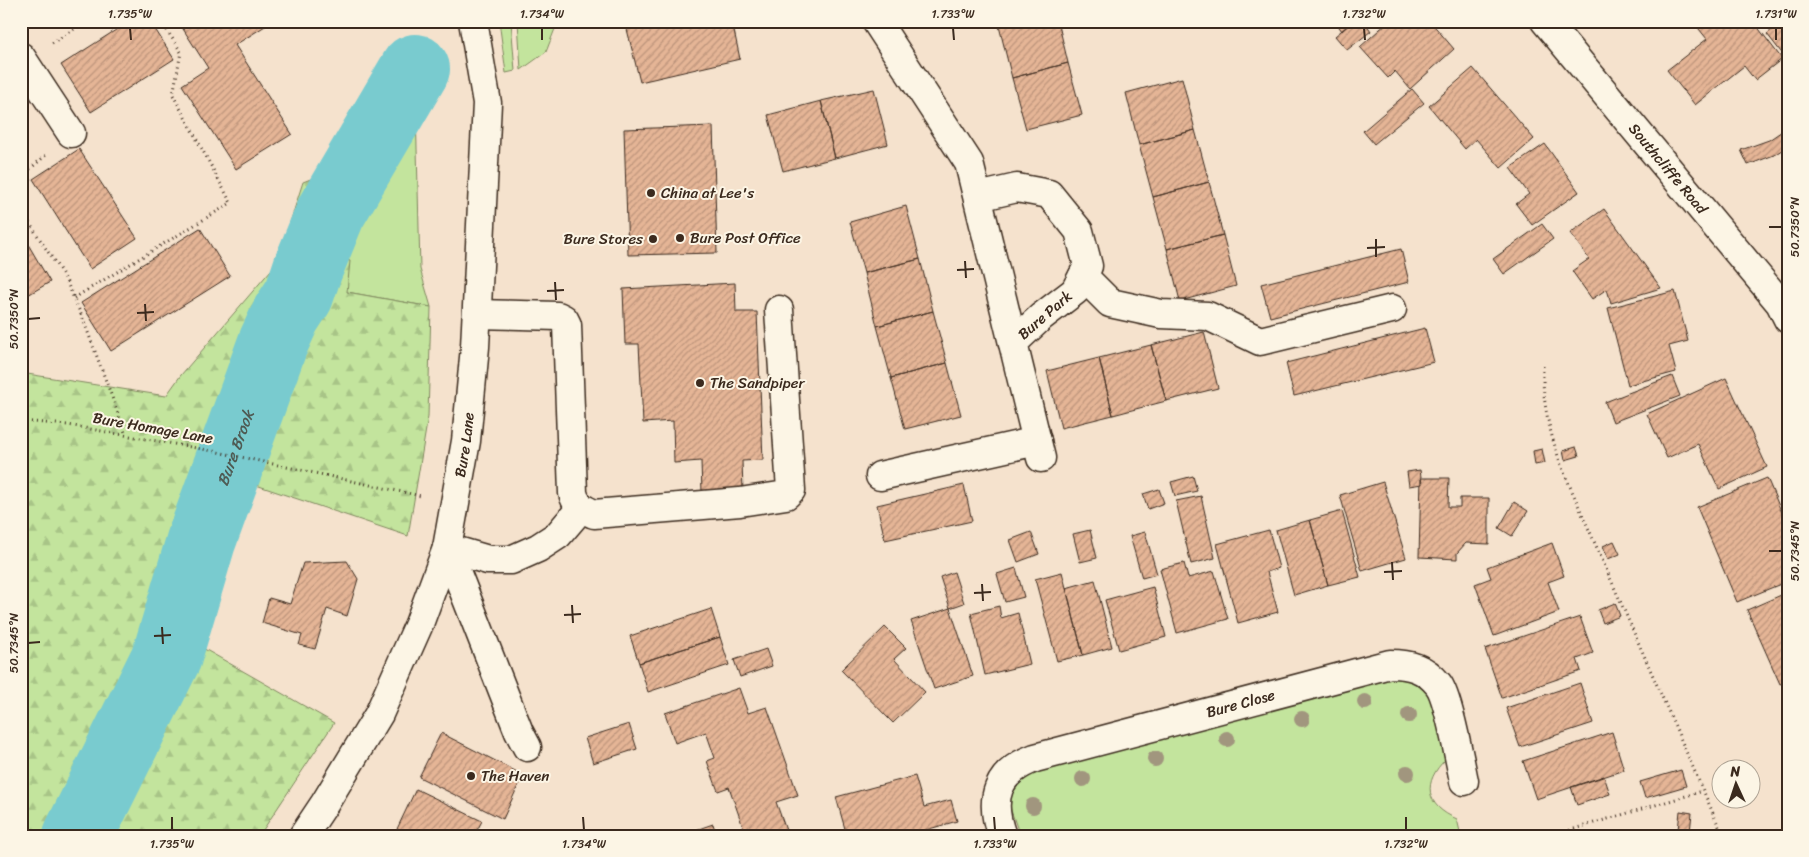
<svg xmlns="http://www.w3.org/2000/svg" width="1809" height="857" font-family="Sriracha,sans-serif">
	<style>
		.grass { fill: #c3e49d; stroke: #7f875e }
		.forest { fill: url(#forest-firs); stroke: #7f875e }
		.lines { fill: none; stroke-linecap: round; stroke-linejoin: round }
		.river { stroke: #79cbcf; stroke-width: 70 }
		.building { fill: url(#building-hatch); stroke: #3b2a1e }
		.minor-casing { stroke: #3b2a1e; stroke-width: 31 }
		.path { stroke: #3b2a1e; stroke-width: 3; stroke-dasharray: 1 4; stroke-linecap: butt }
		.minor { stroke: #fcf5e5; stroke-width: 28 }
		.tree { fill: #a1967e }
		.ticks { fill: none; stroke: #3b2a1e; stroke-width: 2 }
		.poi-dot { fill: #3b2a1e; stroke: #fcf5e5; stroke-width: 2 }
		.labels { text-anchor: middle; stroke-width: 4; stroke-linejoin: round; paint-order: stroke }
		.street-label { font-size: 15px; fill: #3b2a1e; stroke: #fcf5e5 }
		.poi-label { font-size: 15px; fill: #3b2a1e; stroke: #fcf5e5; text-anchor: start }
		.water-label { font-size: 16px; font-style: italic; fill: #4e5a53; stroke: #fcf5e5 }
		.neatline { fill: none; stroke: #3b2a1e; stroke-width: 2 }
		.ticks-label { font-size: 12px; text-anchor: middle; fill: #3b2a1e }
	</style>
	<defs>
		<pattern id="forest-firs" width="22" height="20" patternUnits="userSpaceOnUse" patternTransform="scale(1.25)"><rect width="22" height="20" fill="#c3e49d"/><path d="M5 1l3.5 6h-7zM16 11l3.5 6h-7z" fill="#a8c487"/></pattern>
		<pattern id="building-hatch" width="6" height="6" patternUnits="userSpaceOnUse" patternTransform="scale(1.25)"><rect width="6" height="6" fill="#e5b596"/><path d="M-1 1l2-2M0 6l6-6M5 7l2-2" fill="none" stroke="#bb937a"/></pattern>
	</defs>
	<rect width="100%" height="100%" fill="#f5e2cd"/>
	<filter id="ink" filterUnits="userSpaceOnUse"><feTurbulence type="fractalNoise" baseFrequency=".02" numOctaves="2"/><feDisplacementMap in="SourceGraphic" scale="10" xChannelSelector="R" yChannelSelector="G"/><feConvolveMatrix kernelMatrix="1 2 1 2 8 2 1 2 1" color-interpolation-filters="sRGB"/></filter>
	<g filter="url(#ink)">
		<!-- grass -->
		<path class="grass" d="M499,21H511L515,71L506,73Z
			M518,21H558L546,52L521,70Z
			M405,107L416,108L420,269L431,307L347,292L332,257L366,157Z
			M1406,676L1424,687L1433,704L1446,759C1422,782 1425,806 1457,819L1461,836H1020L1008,802L1011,789L1034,771L1389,677Z"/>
		<!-- forest -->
		<path class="forest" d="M366,157L333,257L350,261L347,292L431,307L428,417L408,536L250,483L226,495L168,550L185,638L334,723L259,836H21V373L166,396L181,375L277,263L303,182Z"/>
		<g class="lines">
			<!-- river -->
			<path class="river" id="s1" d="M78,836L167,656L201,541L273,343L286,315L299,295L308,268L331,212L415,69"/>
		</g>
		<!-- building -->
		<path class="building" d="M130,21H150L174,59L91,112L61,65Z
			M178,21H273L235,45L292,134L236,169L182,85L208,68Z
			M625,21H732L740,59L640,82Z
			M1016,21H1058L1068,63L1012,78L999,26Z
			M1335,21H1353L1342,31Z
			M1353,21H1364L1371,31L1347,50L1335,36Z
			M1389,21H1430L1454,49L1410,89L1395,71L1388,78L1360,47Z
			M1699,21H1753L1782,59L1755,80L1744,66L1695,105L1667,70L1707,39L1695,24Z
			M1783,21H1788V61L1767,34Z
			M1068,63L1082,115L1026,129L1012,78Z
			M1473,68L1534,139L1501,168L1476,139L1465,149L1429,106Z
			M1182,78L1195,130L1139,145L1126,93Z
			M874,89L888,144L835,158L821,101Z
			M1412,89L1424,103L1374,144L1363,131Z
			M821,101L835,158L783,171L768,115Z
			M713,126L717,253L628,255L624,129Z
			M1788,127V146L1774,155L1748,165L1741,150L1769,140Z
			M1195,130L1209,182L1153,197L1139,145Z
			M1545,144L1579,192L1532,225L1516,204L1529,194L1510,168Z
			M79,149L137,238L90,269L33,179Z
			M1209,182L1223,235L1167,249L1153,197Z
			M906,206L920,259L864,273L850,222Z
			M1604,209L1661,288L1611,303L1607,289L1592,299L1572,271L1589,259L1570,233Z
			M1542,224L1553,239L1504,274L1493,259Z
			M200,228L230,276L111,351L81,303Z
			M1223,235L1236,286L1180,301L1167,249Z
			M25,239L50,282L21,299V241Z
			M1401,249L1409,282L1270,317L1261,284Z
			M920,259L933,311L877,326L864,273Z
			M735,283L736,312H757L763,460L742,461L743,491L702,493L701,461L674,463L673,421L643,423L639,344H625L623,289Z
			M1675,291L1688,341L1669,346L1676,372L1628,385L1608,308Z
			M933,311L947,363L891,378L877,326Z
			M1425,328L1434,362L1294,396L1286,363Z
			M1204,332L1218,388L1166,401L1151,345Z
			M1151,345L1166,401L1113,415L1099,358Z
			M1099,358L1113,415L1061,428L1047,371Z
			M947,363L961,415L905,429L891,378Z
			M1672,376L1680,396L1613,422L1605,402Z
			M1726,378L1767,467L1719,489L1698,444L1667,458L1647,414Z
			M1576,447L1579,456L1565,460L1563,451Z
			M1542,449L1545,463L1535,465L1533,451Z
			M1420,470L1422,484L1409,486L1407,472Z
			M1193,476L1197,491L1175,496L1171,482Z
			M1421,478H1449L1448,507H1460V498H1489V544L1466,543L1457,553V559L1419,557Z
			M1767,478L1788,527V581L1737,602L1697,507Z
			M1383,482L1406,558L1362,571L1340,495Z
			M964,485L972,521L885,540L877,505Z
			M1159,489L1164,503L1148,509L1143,494Z
			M1201,496L1215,558L1191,564L1176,501Z
			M1514,502L1528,511L1512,536L1499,528Z
			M1342,511L1360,577L1328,585L1310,520Z
			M1310,520L1328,585L1294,595L1276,530Z
			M1090,530L1097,558L1080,562L1073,534Z
			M1269,530L1279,568L1267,572L1278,612L1238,623L1217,544Z
			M1031,532L1039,554L1018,562L1010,540Z
			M1145,532L1157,574L1142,578L1130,536Z
			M1614,541L1620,554L1608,559L1603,546Z
			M1552,543L1564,576L1548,582L1559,612L1494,636L1475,584L1491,578L1487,567Z
			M347,561L358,579L347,616L327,609L315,649L299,645L302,635L262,623L269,598L290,604L303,563Z
			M1184,563L1188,578L1214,571L1228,619L1177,633L1160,569Z
			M1016,568L1024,597L1005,602L997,574Z
			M954,572L964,603L950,608L940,577Z
			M1062,572L1083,655L1057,661L1035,579Z
			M1095,580L1112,647L1083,655L1066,588Z
			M1153,587L1166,637L1119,650L1105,600Z
			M1788,592V681L1780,684L1747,610Z
			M1615,603L1620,616L1603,623L1598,610Z
			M999,606L1001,618L1018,613L1030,664L985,675L971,613Z
			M950,608L973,676L934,689L911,621Z
			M711,609L720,637L639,663L630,636Z
			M1580,617L1593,653L1577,659L1581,671L1502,698L1485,649Z
			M885,627L906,648L894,659L925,692L893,723L841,670Z
			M720,637L729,665L648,692L639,663Z
			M766,649L772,666L740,677L734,660Z
			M1580,683L1593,723L1520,747L1506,708Z
			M739,688L748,713L767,707L798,795L776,802L788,836H718L743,827L729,787L718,791L707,761L715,758L706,732L675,743L665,713Z
			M629,724L637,749L593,763L585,738Z
			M1612,732L1624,770L1536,799L1523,761Z
			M441,733L523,775L503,819L419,777Z
			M1681,770L1686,786L1645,798L1640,782Z
			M915,776L924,807L951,800L957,821L905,836H847L836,797Z
			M1604,776L1610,794L1577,805L1571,787Z
			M416,789L482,821L474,836H411L397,829Z
			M1680,811L1692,813L1690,832L1678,830Z
			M713,824L717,836H679L690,832Z
			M1648,829L1650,836H1625Z"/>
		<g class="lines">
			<!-- minor casing -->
			<g class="minor-casing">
				<g id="minor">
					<path d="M876,21L969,163L1041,458"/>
					<path id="s2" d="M1545,21L1780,303L1788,319"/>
					<path d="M21,57L71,133"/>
					<path d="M978,197L1017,188L1049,194L1079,231L1088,266L1075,291L1041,317L1013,343"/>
					<path d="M1083,276L1110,303L1161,314L1208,316L1260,341L1392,309"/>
					<path d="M477,314L558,316L564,319L567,325L573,493C576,506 583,509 594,514L740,502L786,495L791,490L779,310"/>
					<path d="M880,476L1037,441"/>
					<path d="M447,548L519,732L527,747"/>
					<path d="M447,548L488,560H511L538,548L558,535L581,508"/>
					<path id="s3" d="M303,836L325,803L379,714L419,624L447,548L466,441L475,347L487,103L473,21"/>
					<path id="s4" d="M1002,836C988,798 997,772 1035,758L1390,664C1410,664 1425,668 1438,684C1448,696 1460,762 1464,781"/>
				</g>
			</g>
			<!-- path -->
			<path class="path" d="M52,43L87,21
				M21,174L30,169L46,155
				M21,210L65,278L83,319L126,435
				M74,298L231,203L173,95L181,52L161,21
				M1543,366C1542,404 1550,433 1562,468L1723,836
				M21,421L68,425L213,451L421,496
				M1550,836L1703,791"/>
			<!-- minor -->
			<use href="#minor" class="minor"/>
		</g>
		<!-- trees -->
		<g class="tree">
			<circle cx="1365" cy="702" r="8"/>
			<circle cx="1409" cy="715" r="8"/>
			<circle cx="1302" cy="719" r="8"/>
			<circle cx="1227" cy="739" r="8"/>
			<circle cx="1155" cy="759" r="8"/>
			<circle cx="1407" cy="773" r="8"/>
			<circle cx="1083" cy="779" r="8"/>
			<circle cx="1033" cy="806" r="8"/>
		</g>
	</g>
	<!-- ticks -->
	<path class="ticks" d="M130,28L131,40M542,28V40M953,28L954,40M1364,28L1365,40M1776,28V40M1769,227H1782M1376,239V257M1367,248L1385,247M965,261L966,278M957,270L974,269M555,282L556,300M547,291L564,290M145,304L146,321M137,313L154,312M28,319L40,318M1769,551H1782M1392,562L1393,580M1384,572L1402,571M982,584L983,601M974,593L991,592M572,605L573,623M564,615L581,614M162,627L163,644M154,636L171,635M28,643L40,642M172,817V830M583,817L584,830M994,817L995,830M1406,817V830"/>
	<!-- markers -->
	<g class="poi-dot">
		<circle cx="651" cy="193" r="5"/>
		<circle cx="680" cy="238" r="5"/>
		<circle cx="653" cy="239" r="5"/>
		<circle cx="700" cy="383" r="5"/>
		<circle cx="471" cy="776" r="5"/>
	</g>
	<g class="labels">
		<!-- street labels -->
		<g class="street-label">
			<text dy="5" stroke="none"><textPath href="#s2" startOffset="192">Southcliffe Road</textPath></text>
			<text transform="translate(1045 315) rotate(-41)" y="5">Bure Park</text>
			<text transform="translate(153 428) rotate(10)" y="5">Bure Homage Lane</text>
			<text dy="5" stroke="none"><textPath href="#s3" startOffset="428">Bure Lane</textPath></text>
			<text dy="5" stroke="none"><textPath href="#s4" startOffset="310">Bure Close</textPath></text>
		</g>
		<!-- poi labels -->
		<g class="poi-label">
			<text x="661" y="198">China at Lee's</text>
			<text x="690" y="243">Bure Post Office</text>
			<text x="643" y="244" text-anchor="end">Bure Stores</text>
			<text x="710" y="388">The Sandpiper</text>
			<text x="481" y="781">The Haven</text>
		</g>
		<!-- water labels -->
		<g class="water-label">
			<text dy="6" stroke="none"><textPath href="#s1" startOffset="420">Bure Brook</textPath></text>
		</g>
	</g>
	<!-- margin -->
	<rect width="1809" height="857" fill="none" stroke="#fcf5e5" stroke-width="55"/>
	<!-- north arrow -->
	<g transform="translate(1736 784) rotate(357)"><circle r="24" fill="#fcf5e5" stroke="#afa495"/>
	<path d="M0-4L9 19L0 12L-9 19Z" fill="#3b2a1e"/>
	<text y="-8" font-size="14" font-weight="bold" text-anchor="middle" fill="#3b2a1e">N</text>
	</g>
	<rect x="28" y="28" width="1754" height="802" class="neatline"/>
	<g class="ticks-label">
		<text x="130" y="18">1.735°W</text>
		<text x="542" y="18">1.734°W</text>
		<text x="953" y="18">1.733°W</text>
		<text x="1364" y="18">1.732°W</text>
		<text x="1776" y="18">1.731°W</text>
		<text transform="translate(1795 227) rotate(-90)" y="4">50.7350°N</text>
		<text transform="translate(14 319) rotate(-90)" y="4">50.7350°N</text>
		<text transform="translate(1795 551) rotate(-90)" y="4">50.7345°N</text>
		<text transform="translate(14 643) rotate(-90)" y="4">50.7345°N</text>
		<text x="172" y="848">1.735°W</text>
		<text x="584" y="848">1.734°W</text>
		<text x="995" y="848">1.733°W</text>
		<text x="1406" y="848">1.732°W</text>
	</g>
</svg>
